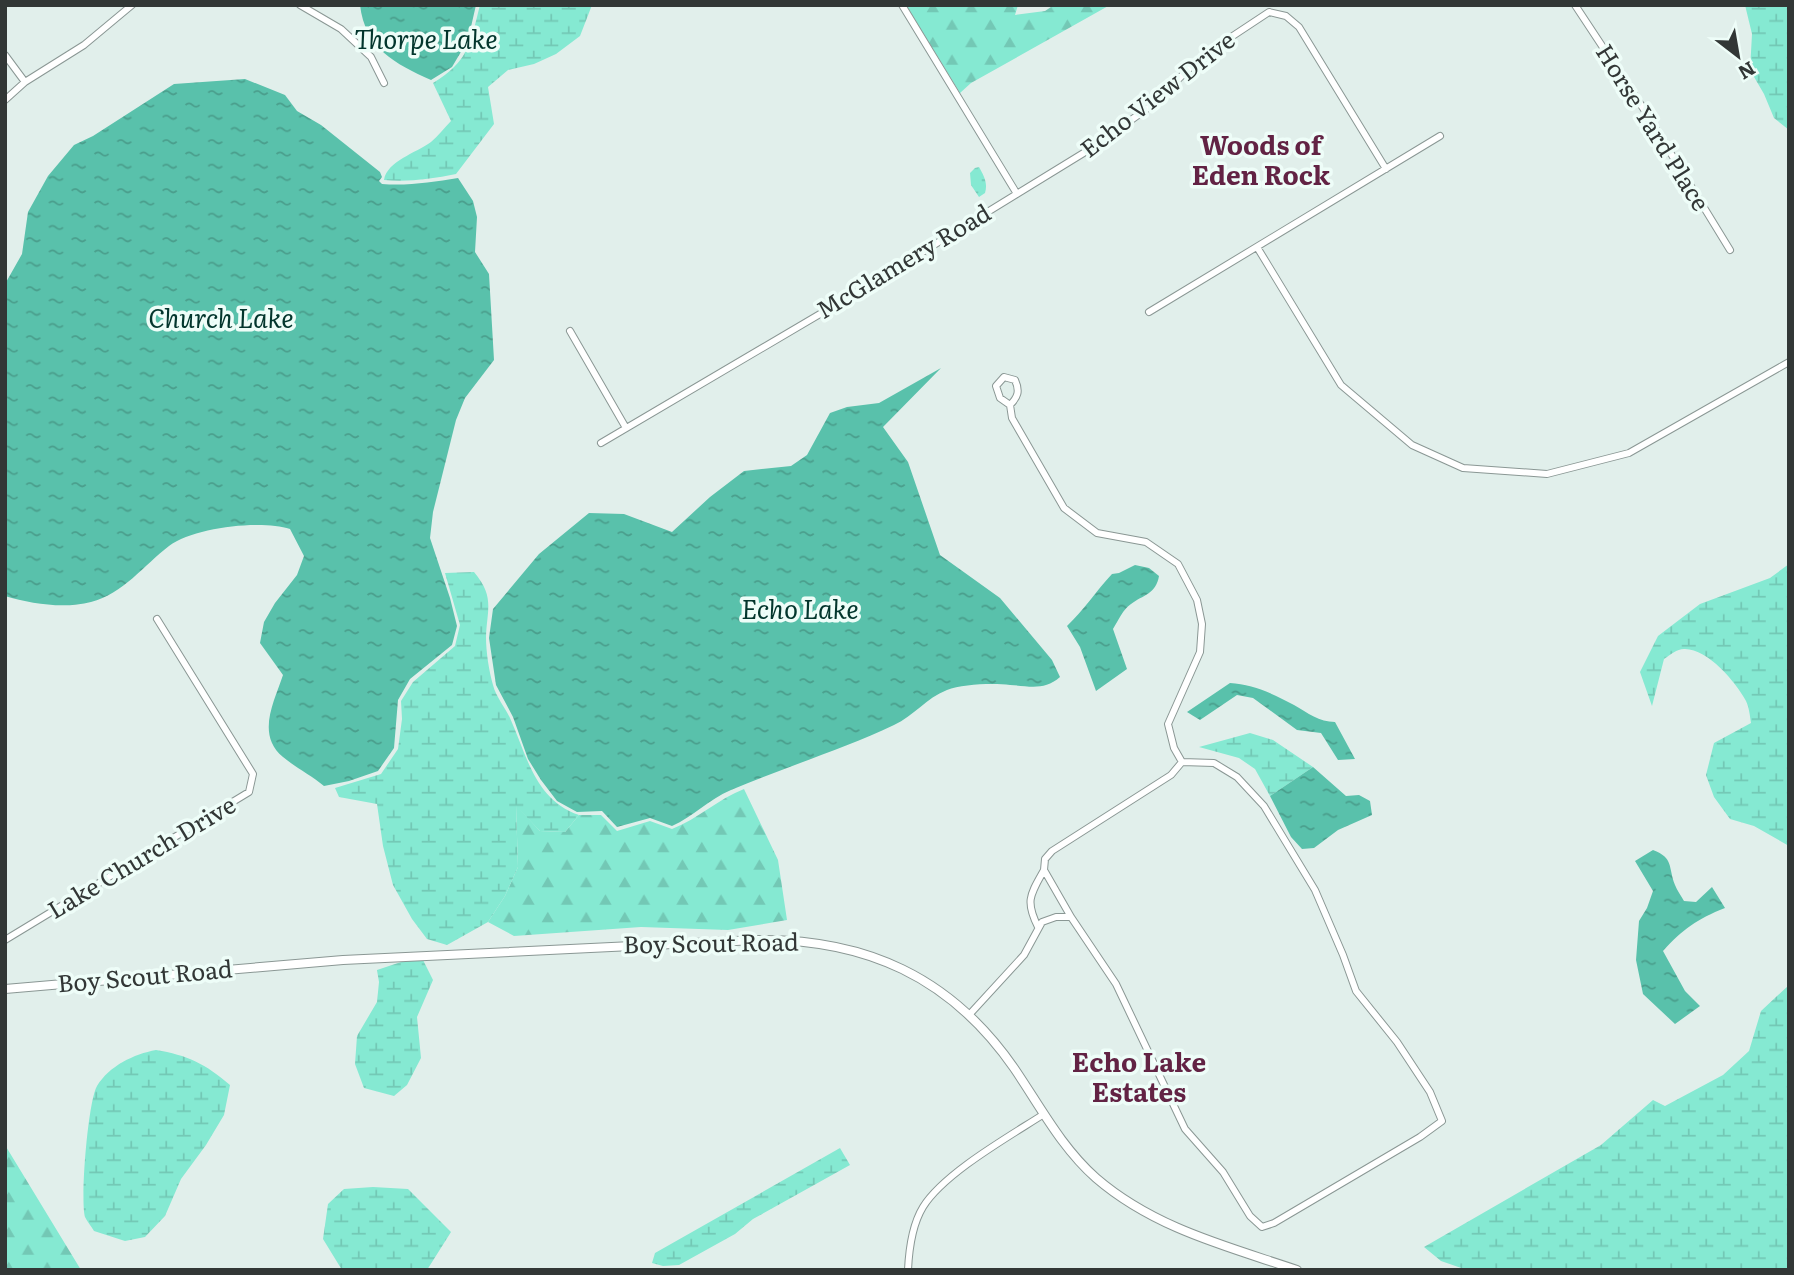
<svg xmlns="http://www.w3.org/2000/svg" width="1794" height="1275" font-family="Literata,serif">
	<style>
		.forest { fill: url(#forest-firs) }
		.wetland { fill: url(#wetland-marsh) }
		.water { fill: url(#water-ripples) }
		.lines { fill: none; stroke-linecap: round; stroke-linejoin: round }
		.minor-casing { stroke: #8a9794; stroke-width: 8 }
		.tertiary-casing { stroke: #8a9794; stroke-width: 10 }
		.minor { stroke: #fff; stroke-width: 6 }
		.tertiary { stroke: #fff; stroke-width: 8 }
		.labels { text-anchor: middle; stroke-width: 7; stroke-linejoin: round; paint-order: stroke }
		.street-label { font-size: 24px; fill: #323736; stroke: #eefdf8 }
		.water-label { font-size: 26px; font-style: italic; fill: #03362d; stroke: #eefdf8 }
		.neighbourhood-label { font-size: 26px; font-weight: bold; fill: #622344; stroke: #eefdf8 }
	</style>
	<defs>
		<pattern id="forest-firs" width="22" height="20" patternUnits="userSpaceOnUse" patternTransform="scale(1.75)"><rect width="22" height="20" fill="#85e9d2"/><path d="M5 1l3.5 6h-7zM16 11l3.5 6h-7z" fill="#73c8b5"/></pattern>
		<pattern id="wetland-marsh" width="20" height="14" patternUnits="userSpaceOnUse" patternTransform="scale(1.75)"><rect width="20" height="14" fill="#85e9d2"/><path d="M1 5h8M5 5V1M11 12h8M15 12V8" fill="none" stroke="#73c8b5"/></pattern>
		<pattern id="water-ripples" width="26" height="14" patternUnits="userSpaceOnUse" patternTransform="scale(1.75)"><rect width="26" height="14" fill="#59c1ab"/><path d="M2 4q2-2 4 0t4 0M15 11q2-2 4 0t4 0" fill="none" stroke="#4a9e8c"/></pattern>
	</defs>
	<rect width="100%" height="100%" fill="#e1efeb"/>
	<!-- forest -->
	<path class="forest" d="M906,5H1018L1015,15L1045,11L1054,5H1110L971,83L960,93Z
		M744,789L778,860L787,920L728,930L641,927L514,936L488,922L505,896L518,867L516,805L540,831L565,832L579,815H601L617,831L650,821L672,829C698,819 718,799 744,789Z
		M5,1145L81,1270H5Z"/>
	<!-- wetland -->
	<path class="wetland" d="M480,5H592L580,36L556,54L534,64L508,70L488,87L494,124L456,174C432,179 408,182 384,180C387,161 416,153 431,142C438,136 444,128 451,121L433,83C469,61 470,44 480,5Z
		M1745,5H1789V130L1774,118L1764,94L1750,70L1752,34Z
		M979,167C984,176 988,183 985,193L979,197L971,185L970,173L975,168Z
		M1789,564V846L1754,826L1730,819L1714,797L1706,775L1714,743L1751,723C1750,716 1749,707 1746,701C1736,682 1707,648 1684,649C1677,649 1670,655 1664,659L1652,706L1640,672L1658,636L1700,604L1770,578Z
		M474,572C495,597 487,609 486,637C486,652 489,671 493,685C496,697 505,707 510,718C527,756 535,800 579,815L565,832L540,831L516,806L518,867L505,896L488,922L447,945L427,939L412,919L393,885L383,846L377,804L339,797L335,788L381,774L398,749L402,719L401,701L413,682L455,646L460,625L445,573Z
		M1250,733L1273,740L1313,767L1270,796L1255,769L1239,758L1199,747Z
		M423,960L433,980L417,1017L421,1058L407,1085L394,1096L364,1088L355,1064L357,1036L377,1002L379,982L377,970L404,961Z
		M1789,985V1270H1467L1441,1261L1424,1247L1601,1145L1653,1100L1665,1106L1723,1075L1749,1051L1761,1011Z
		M156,1050C187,1055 206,1064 230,1085L224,1115L206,1145L181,1179L165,1216L145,1237L125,1241L94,1231C91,1226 87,1221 85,1217C80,1200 88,1101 97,1086C109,1066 134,1054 156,1050Z
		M840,1148L850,1165L753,1219L735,1234L679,1265L663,1266L652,1263L655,1253Z
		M373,1187L408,1189L451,1232L427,1270H342L323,1239L328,1204L344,1189Z"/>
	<!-- water -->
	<path class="water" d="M360,5H476L468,40L452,67L431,80C395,64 365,48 360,5Z
		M245,79L285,95L297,111L321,125L380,172L382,177L379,181L382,184C408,186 433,182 458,178L473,201L477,217L475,252L489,274L494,360L465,398L456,420L433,512L430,538L450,598L457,626L452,645L410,679L398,700L394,748L378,771L349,781L324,786C311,775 296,768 283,757C256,735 274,702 283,675L260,643L264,622L275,603L297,575L304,556L290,529C261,520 195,527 169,546C144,565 123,594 91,602C64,609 32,604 5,596V284L22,254L28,212L48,176L74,145L93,136L174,84Z
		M941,368L883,427L908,462L940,555L1000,598L1052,660L1060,677C1044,691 1029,686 1010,685C994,683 962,684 947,690C926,698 914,716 894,725C841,750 785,767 731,790C709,799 693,817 672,826L650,818L617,827L602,811L577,812L557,801L541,780L528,759L513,717L496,685L489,638L493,609L539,554L589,513L624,514L672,532L710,497L744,471L791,466L807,455L830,413L847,407L879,403Z
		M1135,565L1149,568L1159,576C1156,594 1143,595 1131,604C1123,609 1118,621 1113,629L1127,669L1096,691L1080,647L1067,626C1084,610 1096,591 1112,574L1119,573Z
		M1230,683C1252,684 1274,694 1294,705C1308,713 1319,722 1335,722L1355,759L1338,760L1321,733L1297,730L1253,698L1237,695L1200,720L1187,712Z
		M1313,767L1346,796L1359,795L1370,801L1372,815L1338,830L1314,848L1302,849L1291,837L1270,796Z
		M1653,850C1674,858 1668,867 1675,885C1677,890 1681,896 1684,901L1696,902L1712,887L1725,908C1697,919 1683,929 1663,951L1685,991L1700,1006L1675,1024L1643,994L1636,960L1639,921L1647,908L1653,891L1635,861Z"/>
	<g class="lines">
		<!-- minor casing -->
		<g class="minor-casing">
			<path id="minor" d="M300,5L341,29L371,57L384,83
				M902,5L1017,194
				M1575,5L1643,108L1730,250
				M5,55L25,82
				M5,100L25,82L84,45L132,5
				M1257,247L1341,385L1412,445L1463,468L1547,474L1629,453L1789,362
				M1149,312L1440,136
				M570,331L626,428
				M1010,405L1000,398L996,386L1004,377L1015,380C1020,391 1018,397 1010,405L1012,418L1064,508L1097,533L1146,542L1178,564L1197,600L1202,624L1200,652L1168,724L1174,748L1182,762
				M601,443L859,291L1095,146L1152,105L1201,57L1269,12L1286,16L1299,27L1386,169
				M1038,927C1025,901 1030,895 1044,870
				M5,940L249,792L253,774L157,619
				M969,1015L1024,955L1042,922L1056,917H1071L1044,870L1045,859L1052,851L1171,775L1182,762L1214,763L1237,777L1264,806L1315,890L1343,955L1356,991L1397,1042L1430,1092L1442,1121L1420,1137L1274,1223L1262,1227L1250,1216L1223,1172L1185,1129L1116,984L1071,917
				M908,1270C909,1249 912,1225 923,1207C944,1173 1010,1136 1044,1114"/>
		</g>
		<!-- tertiary casing -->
		<g class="tertiary-casing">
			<path id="tertiary" d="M5,989L343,960L756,940C865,938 951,977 1014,1068C1040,1106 1061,1147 1096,1178C1154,1228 1226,1246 1297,1270"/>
		</g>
		<!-- minor -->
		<use href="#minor" class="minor"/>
		<!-- tertiary -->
		<use href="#tertiary" class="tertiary"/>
	</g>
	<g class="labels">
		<!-- street labels -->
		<g class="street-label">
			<text transform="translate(1158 95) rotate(-38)" y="8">Echo View Drive</text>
			<text transform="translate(1652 128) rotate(58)" y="8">Horse Yard Place</text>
			<text transform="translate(904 262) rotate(-31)" y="8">McGlamery Road</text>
			<text transform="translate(142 858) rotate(-31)" y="8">Lake Church Drive</text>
			<text transform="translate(711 944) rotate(-1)" y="8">Boy Scout Road</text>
			<text transform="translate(145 977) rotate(-5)" y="8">Boy Scout Road</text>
		</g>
		<!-- water labels -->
		<g class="water-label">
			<text x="426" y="49">Thorpe Lake</text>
			<text x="221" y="328">Church Lake</text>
			<text x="800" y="619">Echo Lake</text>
		</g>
		<!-- neighbourhood labels -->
		<g class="neighbourhood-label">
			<text x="1261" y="155">Woods of<tspan x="1261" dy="30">Eden Rock</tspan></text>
			<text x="1139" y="1072">Echo Lake<tspan x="1139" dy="30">Estates</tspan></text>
		</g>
	</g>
	<!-- border -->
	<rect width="1794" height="1275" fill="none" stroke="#323736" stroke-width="14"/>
	<!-- north arrow -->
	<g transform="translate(1738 56) rotate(149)" stroke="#eefdf8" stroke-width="5" paint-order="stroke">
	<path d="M0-5L12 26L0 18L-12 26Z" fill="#323736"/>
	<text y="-10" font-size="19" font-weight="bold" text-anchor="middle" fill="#323736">N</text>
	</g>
</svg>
